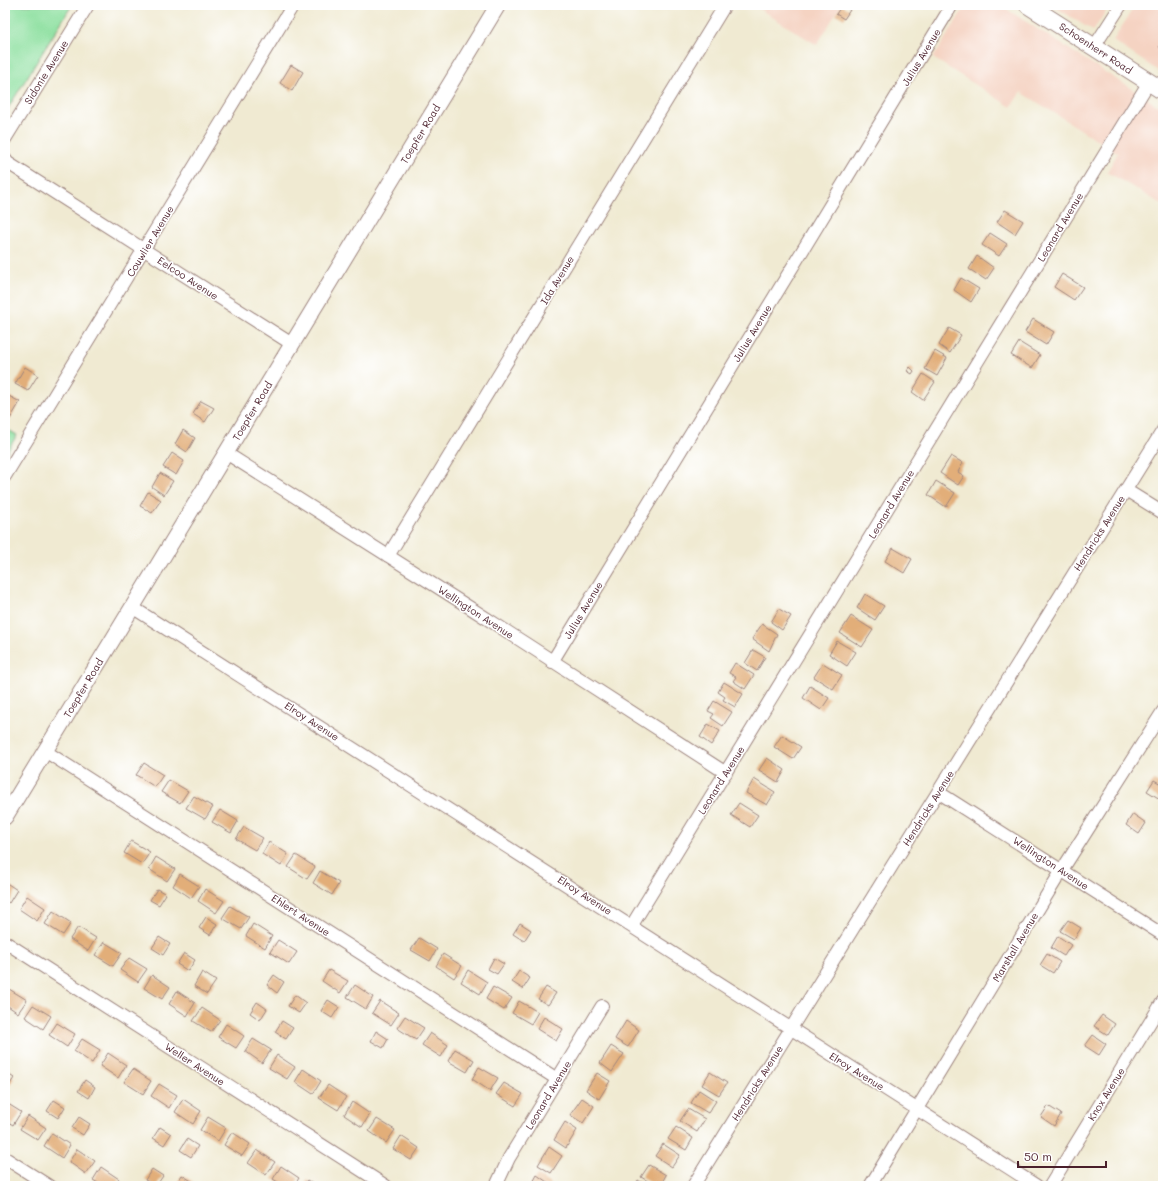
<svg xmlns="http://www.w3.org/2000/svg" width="1168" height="1191" font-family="Mali,sans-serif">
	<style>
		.built { fill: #f5d3c2 }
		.green { fill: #8ee0a0; stroke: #6c8066 }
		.building { fill: #e2ae79 }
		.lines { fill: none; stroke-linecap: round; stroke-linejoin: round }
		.minor-casing { stroke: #9d847e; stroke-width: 14 }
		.tertiary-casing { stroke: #9d847e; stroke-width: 17 }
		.secondary-casing { stroke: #9d847e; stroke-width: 19 }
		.minor { stroke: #fff; stroke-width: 12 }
		.tertiary { stroke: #fff; stroke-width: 15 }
		.secondary { stroke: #fff; stroke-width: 17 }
		.labels { text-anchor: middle; stroke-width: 3; stroke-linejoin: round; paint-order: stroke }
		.street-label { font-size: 10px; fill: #4a1f2b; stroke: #fff }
	</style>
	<rect width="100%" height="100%" fill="#fff"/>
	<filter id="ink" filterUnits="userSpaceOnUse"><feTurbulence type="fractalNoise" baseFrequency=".025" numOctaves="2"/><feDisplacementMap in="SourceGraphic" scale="8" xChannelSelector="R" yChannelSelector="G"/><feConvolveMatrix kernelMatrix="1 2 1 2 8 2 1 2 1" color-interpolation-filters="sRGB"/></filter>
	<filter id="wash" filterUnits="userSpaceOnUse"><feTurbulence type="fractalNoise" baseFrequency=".012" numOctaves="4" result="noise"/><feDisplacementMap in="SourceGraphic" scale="16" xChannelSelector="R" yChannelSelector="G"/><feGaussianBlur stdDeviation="0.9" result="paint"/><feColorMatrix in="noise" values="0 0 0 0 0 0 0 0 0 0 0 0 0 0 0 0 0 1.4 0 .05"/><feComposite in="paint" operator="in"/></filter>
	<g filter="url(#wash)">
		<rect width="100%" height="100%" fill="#f0ead2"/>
		<!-- built -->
		<path class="built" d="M753,5H841L817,45Z
			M966,5H1000L1163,109V205L1107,172L1118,153L1021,92L1011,107L933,58Z
			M1052,5H1110L1093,31Z
			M1135,5H1163V74L1113,41Z"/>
		<!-- green -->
		<path class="green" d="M5,5H72L5,113Z
			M5,428L17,435L5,455Z"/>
		<g id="blocks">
			<!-- building -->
			<path class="building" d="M842,5L850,10L844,19L836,14Z
				M1163,41V49L1159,47Z
				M291,65L303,72L292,91L280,83Z
				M1005,210L1023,221L1015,234L997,222Z
				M990,233L1007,244L999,256L982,245Z
				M977,256L994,268L986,280L969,269Z
				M1062,274L1083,287L1074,300L1054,287Z
				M961,278L979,289L971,302L954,290Z
				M1033,319L1054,332L1046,345L1025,332Z
				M949,328L961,335L950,353L939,345Z
				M1019,342L1040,355L1032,368L1011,355Z
				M935,351L947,358L937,376L925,369Z
				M25,367L38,375L28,391L15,384Z
				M910,367L914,371L912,374L907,371Z
				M923,374L935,382L923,400L912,392Z
				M7,395L20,402L10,419L5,416V398Z
				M201,401L214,408L205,422L193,414Z
				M183,430L195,438L187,452L175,444Z
				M172,453L184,461L176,475L163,467Z
				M951,456L963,463L958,472L964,476L958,485L940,473Z
				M160,473L173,481L164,495L152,487Z
				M936,481L955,493L946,507L928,495Z
				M148,492L161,500L152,513L140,506Z
				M893,548L912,559L904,573L885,561Z
				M865,594L884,606L875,620L857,608Z
				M779,609L791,616L782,630L771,622Z
				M851,616L873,630L862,647L840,633Z
				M762,624L777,634L769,651L752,639Z
				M837,641L856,652L847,666L829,654Z
				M753,650L765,657L757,671L745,663Z
				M735,663L754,675L745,689L733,681L736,677L729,673Z
				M823,663L842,675L833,689L814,677Z
				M724,682L743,694L735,707L723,700L725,697L718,692Z
				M810,686L829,698L821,710L803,698Z
				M714,701L732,712L723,726L711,718L714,714L708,711Z
				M708,724L720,731L711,745L700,737Z
				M782,735L801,747L793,759L774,747Z
				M767,758L785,770L778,782L759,770Z
				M144,763L163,775L155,787L136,775Z
				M754,779L775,792L767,805L746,793Z
				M169,780L188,791L180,803L161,792Z
				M1154,780L1163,785V795L1160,799L1147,791Z
				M194,796L213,807L205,819L186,808Z
				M739,803L758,815L750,827L731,815Z
				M220,810L238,821L231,833L212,822Z
				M1133,814L1146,823L1139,834L1126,825Z
				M244,827L263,838L255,850L236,839Z
				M131,841L150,852L142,864L124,853Z
				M269,842L288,854L281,866L262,854Z
				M296,855L315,867L307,879L288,867Z
				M156,857L175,869L167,881L149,869Z
				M320,871L339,883L332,895L313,883Z
				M180,874L199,886L191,898L173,886Z
				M5,882L17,890L9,903L5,900Z
				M157,889L166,894L159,905L150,900Z
				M205,889L224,901L216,913L198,901Z
				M27,896L45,908L37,921L19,909Z
				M230,906L249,917L241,929L222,918Z
				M53,911L71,923L63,935L45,924Z
				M206,917L217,924L210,935L199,928Z
				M1068,920L1081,928L1074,939L1060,931Z
				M520,923L531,930L524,941L513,934Z
				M253,924L272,936L265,948L246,936Z
				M78,927L96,938L88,951L70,939Z
				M1058,936L1071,945L1064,956L1051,948Z
				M159,937L170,944L163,955L152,948Z
				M419,938L437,949L430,961L411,950Z
				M278,940L297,952L289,964L270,952Z
				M104,942L122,953L113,966L95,955Z
				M184,953L195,960L188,971L177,964Z
				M443,954L462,966L454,978L436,966Z
				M1047,954L1060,962L1053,973L1040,965Z
				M129,958L147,969L138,982L120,970Z
				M494,958L504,964L497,974L488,969Z
				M329,970L348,981L340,993L322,981Z
				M468,970L487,982L480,994L461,982Z
				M519,971L530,978L523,989L512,982Z
				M202,972L216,981L207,994L194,986Z
				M152,975L170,987L162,999L144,988Z
				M274,975L284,982L277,993L267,985Z
				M355,985L373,997L366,1009L347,997Z
				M493,987L512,998L504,1010L486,999Z
				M546,987L556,993L548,1005L538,999Z
				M9,989L27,1000L18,1013L5,1004V994Z
				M177,991L195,1003L187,1016L169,1004Z
				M295,995L306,1003L299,1013L288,1006Z
				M328,1000L339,1007L332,1018L321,1011Z
				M380,1001L399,1013L391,1025L372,1013Z
				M519,1001L538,1012L531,1024L512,1013Z
				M257,1002L267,1009L260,1020L250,1013Z
				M33,1005L51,1016L43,1029L25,1017Z
				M202,1008L220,1020L211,1032L193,1021Z
				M1102,1015L1115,1024L1108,1035L1094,1026Z
				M405,1016L424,1028L416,1040L397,1028Z
				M544,1017L563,1029L556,1041L537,1029Z
				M282,1021L293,1028L286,1039L275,1032Z
				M626,1021L639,1030L628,1047L615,1039Z
				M57,1023L75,1034L67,1047L49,1035Z
				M226,1024L244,1036L236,1048L218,1037Z
				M376,1031L388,1039L383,1048L371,1041Z
				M430,1033L448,1045L441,1057L422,1045Z
				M1093,1035L1106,1044L1099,1055L1085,1046Z
				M82,1039L100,1050L92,1063L74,1051Z
				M253,1039L271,1050L262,1063L245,1051Z
				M611,1046L624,1054L612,1072L600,1063Z
				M455,1049L474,1060L467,1072L448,1061Z
				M108,1053L126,1065L118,1078L100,1066Z
				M277,1055L295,1067L287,1079L269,1068Z
				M479,1067L498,1078L490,1091L472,1079Z
				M133,1069L151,1081L143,1094L124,1082Z
				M303,1069L321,1081L313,1094L295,1082Z
				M5,1072L14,1078L7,1089L5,1088Z
				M710,1072L727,1083L719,1095L702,1085Z
				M597,1073L610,1081L599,1099L586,1090Z
				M85,1080L95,1087L89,1098L78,1091Z
				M504,1083L523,1094L515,1106L496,1094Z
				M159,1084L177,1095L169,1108L151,1096Z
				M328,1085L346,1097L338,1110L319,1098Z
				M699,1090L716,1101L708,1113L691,1103Z
				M582,1098L594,1106L583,1123L570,1115Z
				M183,1099L201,1111L193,1124L175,1112Z
				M54,1100L65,1107L58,1118L47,1111Z
				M5,1102L21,1112L13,1125L5,1120Z
				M352,1102L370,1114L362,1127L344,1115Z
				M1048,1106L1061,1114L1054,1126L1041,1117Z
				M688,1109L705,1119L697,1132L680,1121Z
				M28,1116L46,1128L38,1140L20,1129Z
				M79,1117L90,1124L83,1135L72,1128Z
				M208,1117L226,1128L218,1141L200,1130Z
				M377,1119L395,1130L386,1143L369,1131Z
				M565,1122L577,1130L566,1148L554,1140Z
				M160,1127L171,1134L164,1145L153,1138Z
				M676,1127L693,1138L686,1150L668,1139Z
				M232,1132L250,1144L242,1156L224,1145Z
				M52,1133L70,1145L62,1158L44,1146Z
				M401,1136L419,1148L411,1160L393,1149Z
				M187,1139L198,1146L191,1157L180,1150Z
				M663,1144L680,1155L672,1167L655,1156Z
				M549,1147L562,1156L551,1173L538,1165Z
				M77,1149L95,1161L86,1174L69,1162Z
				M257,1150L275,1162L266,1175L248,1163Z
				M649,1165L666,1175L660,1186H656L641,1177Z
				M281,1166L299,1178L294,1186H284L273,1179Z
				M101,1167L119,1179L115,1186H103L93,1180Z
				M152,1169L163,1176L156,1186L145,1180Z
				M182,1175L193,1182L190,1186H175Z
				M537,1175L550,1184L549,1186H531Z
				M307,1180L316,1186H303Z
				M638,1180L647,1186H635Z"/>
		</g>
	</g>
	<g filter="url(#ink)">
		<use href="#blocks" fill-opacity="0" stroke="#9d847e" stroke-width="1"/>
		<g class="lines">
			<!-- minor casing -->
			<g class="minor-casing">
				<path id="minor" d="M1094,47L1121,5
					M5,139L88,5
					M5,159L8,163L292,344
					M226,453L472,609L726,773
					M5,476L293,5
					M1126,490L1163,513
					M388,556L725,5
					M132,607L1037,1186
					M552,662L952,5
					M45,751L557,1079
					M938,792L1163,935
					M632,925L1149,82
					M5,942L386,1186
					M5,1158L49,1186
					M496,1186L509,1158L602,1006
					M693,1186L1163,430
					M870,1186L1062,870L1163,711
					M1050,1186L1163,1001"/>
			</g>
			<!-- tertiary casing -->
			<g class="tertiary-casing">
				<path id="tertiary" d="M5,817L498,5"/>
			</g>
			<!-- secondary casing -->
			<g class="secondary-casing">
				<path id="secondary" d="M1028,5L1163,91"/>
			</g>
			<!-- minor -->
			<use href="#minor" class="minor"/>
			<!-- tertiary -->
			<use href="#tertiary" class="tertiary"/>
			<!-- secondary -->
			<use href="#secondary" class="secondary"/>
		</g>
	</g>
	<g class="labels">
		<!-- street labels -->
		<g class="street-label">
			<text transform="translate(1096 48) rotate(33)" y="4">Schoenherr Road</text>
			<text transform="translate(921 57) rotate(-59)" y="4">Julius Avenue</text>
			<text transform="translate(46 72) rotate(-58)" y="4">Sidonie Avenue</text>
			<text transform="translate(420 134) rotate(-59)" y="4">Toepfer Road</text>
			<text transform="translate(1060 227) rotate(-59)" y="4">Leonard Avenue</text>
			<text transform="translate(150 241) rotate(-59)" y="4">Couwlier Avenue</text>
			<text transform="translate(188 278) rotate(33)" y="4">Eelcoo Avenue</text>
			<text transform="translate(557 280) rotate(-59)" y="4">Ida Avenue</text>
			<text transform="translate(752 333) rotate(-59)" y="4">Julius Avenue</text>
			<text transform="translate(252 411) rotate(-59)" y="4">Toepfer Road</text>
			<text transform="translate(891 504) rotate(-59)" y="4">Leonard Avenue</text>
			<text transform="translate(1099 533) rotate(-58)" y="4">Hendricks Avenue</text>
			<text transform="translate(583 610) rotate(-59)" y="4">Julius Avenue</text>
			<text transform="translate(476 612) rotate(33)" y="4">Wellington Avenue</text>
			<text transform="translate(83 688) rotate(-59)" y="4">Toepfer Road</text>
			<text transform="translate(312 721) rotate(33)" y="4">Elroy Avenue</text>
			<text transform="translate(721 780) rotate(-58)" y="4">Leonard Avenue</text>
			<text transform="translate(928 808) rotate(-58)" y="4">Hendricks Avenue</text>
			<text transform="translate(1051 863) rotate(33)" y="4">Wellington Avenue</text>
			<text transform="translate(585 895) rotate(33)" y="4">Elroy Avenue</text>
			<text transform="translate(301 915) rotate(33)" y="4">Ehlert Avenue</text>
			<text transform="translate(1015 947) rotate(-59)" y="4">Marshall Avenue</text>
			<text transform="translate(195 1064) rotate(33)" y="4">Weller Avenue</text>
			<text transform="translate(857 1071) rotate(32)" y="4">Elroy Avenue</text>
			<text transform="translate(757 1083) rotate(-58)" y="4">Hendricks Avenue</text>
			<text transform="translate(1106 1094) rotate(-58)" y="4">Knox Avenue</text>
			<text transform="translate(548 1095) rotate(-59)" y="4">Leonard Avenue</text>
		</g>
	</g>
	<!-- margin -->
	<rect width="1168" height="1191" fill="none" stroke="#fff" stroke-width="20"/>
	<!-- scale -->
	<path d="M1018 1161v6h88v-6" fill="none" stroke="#4a1f2b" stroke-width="2"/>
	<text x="1024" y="1161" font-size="12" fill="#4a1f2b" stroke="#ffffff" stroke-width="3" paint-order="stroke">50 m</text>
</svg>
